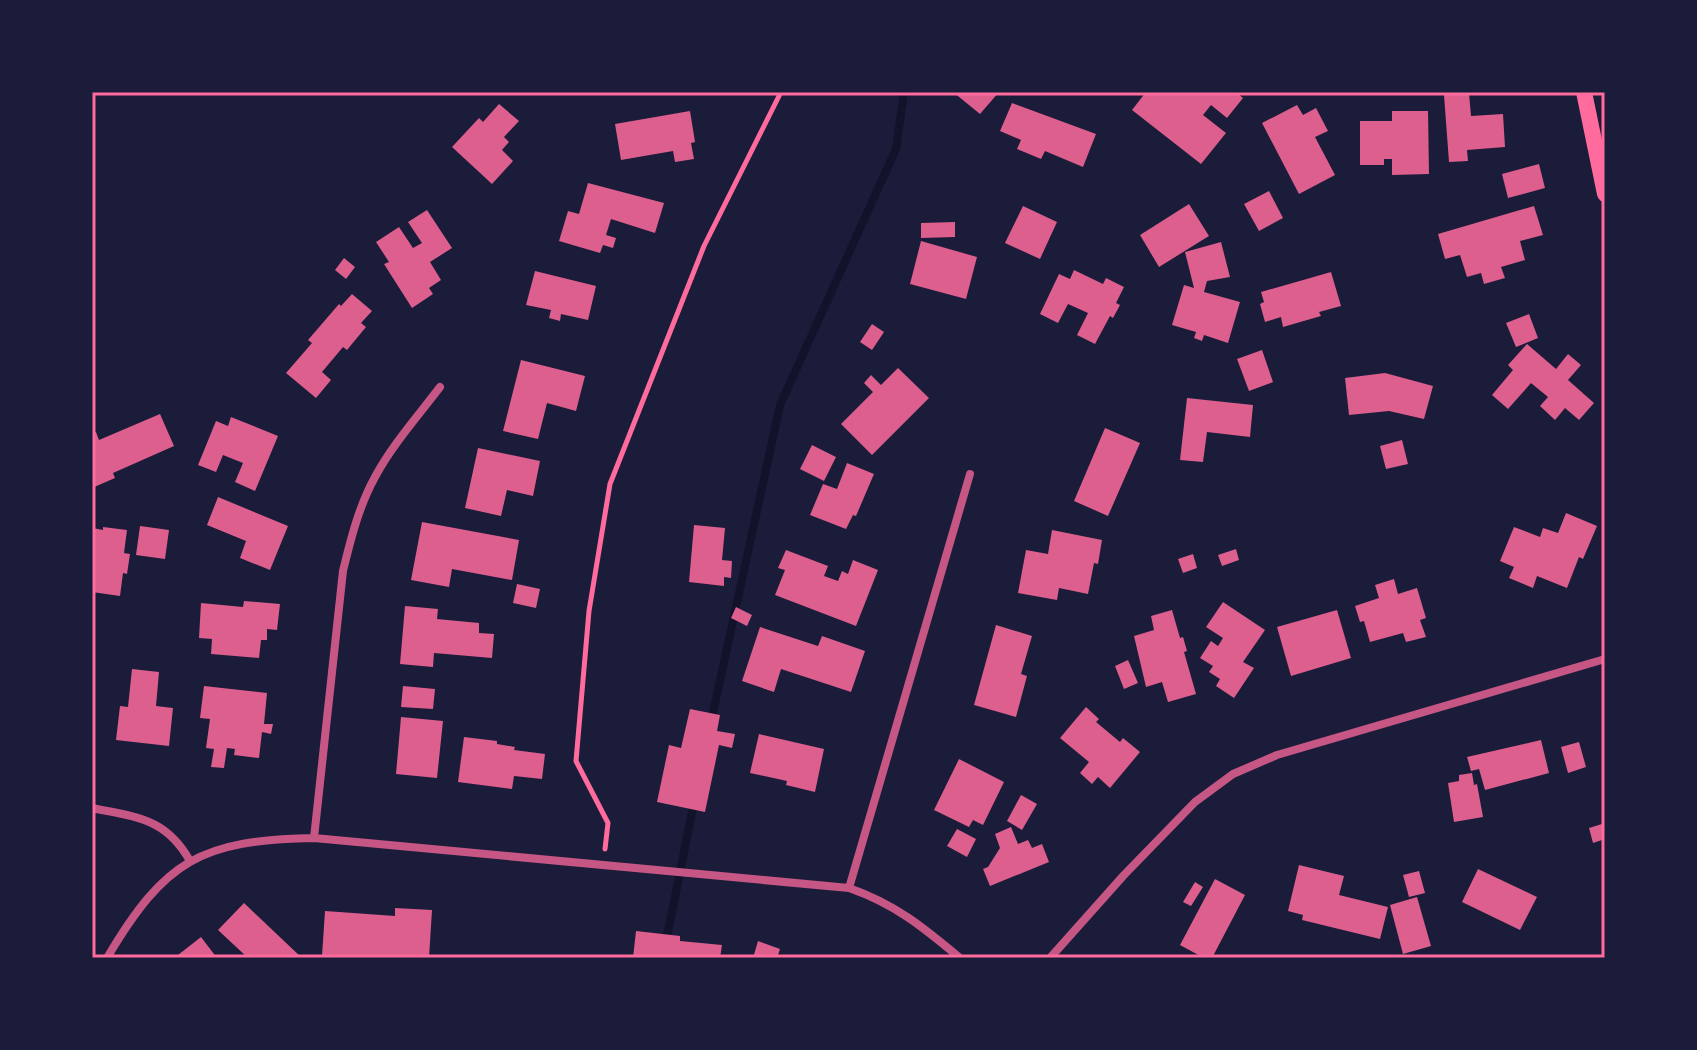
<svg xmlns="http://www.w3.org/2000/svg" width="1697" height="1050" font-family="Ubuntu,sans-serif">
	<style>
		.lines { fill: none; stroke-linecap: round; stroke-linejoin: round }
		.stream { stroke: #12122b; stroke-width: 8 }
		.building { fill: #dd5f8e }
		.path { stroke: #ff6b9d; stroke-width: 5 }
		.minor { stroke: #c65784; stroke-width: 8 }
		.secondary { stroke: #ff6b9d; stroke-width: 16 }
		.neatline { fill: none; stroke: #ff6b9d; stroke-width: 3 }
	</style>
	<rect width="100%" height="100%" fill="#1b1b3a"/>
	<g class="lines">
		<!-- stream -->
		<path class="stream" d="M711,722L780,405L896,149L904,92
			M656,958L668,932L694,802"/>
	</g>
	<!-- building -->
	<path class="building" d="M953,92H999L980,114Z
		M1146,92H1236L1243,98L1227,118L1211,105L1203,115L1226,133L1201,164L1132,110Z
		M1469,93L1471,116L1503,114L1505,147L1467,150L1468,161L1449,162L1444,95Z
		M1012,103L1096,134L1083,167L1045,151L1041,159L1017,149L1021,140L1000,131Z
		M499,104L519,121L504,137L509,142L502,150L513,161L492,184L452,147L479,118L483,122Z
		M1297,105L1303,115L1316,108L1328,131L1315,137L1335,175L1299,194L1262,123Z
		M690,111L695,142L691,143L694,159L675,162L673,151L621,160L615,124Z
		M1392,111H1428L1429,174L1392,175V159H1384V165H1360V121H1392Z
		M1539,164L1545,188L1508,198L1502,174Z
		M588,183L664,203L655,233L611,219L606,235L616,238L613,248L603,245L600,253L559,241L568,211L579,214Z
		M1269,191L1283,218L1259,231L1244,204Z
		M1189,204L1209,236L1159,267L1140,235Z
		M1023,206L1057,222L1040,259L1005,243Z
		M1534,206L1543,235L1520,241L1525,260L1501,267L1505,278L1484,284L1481,273L1467,277L1460,255L1445,259L1438,234Z
		M427,210L452,248L430,262L441,280L429,288L433,294L412,308L384,264L389,262L376,242L399,227L413,248L422,243L408,222Z
		M955,222V237L921,238V223Z
		M921,241L977,257L966,299L910,284Z
		M1221,242L1230,277L1207,281L1204,292L1240,302L1228,343L1204,335L1202,341L1194,338L1196,332L1172,325L1184,285L1194,288L1185,252Z
		M344,258L355,267L346,279L335,270Z
		M1074,270L1103,284L1106,278L1124,287L1116,303L1120,305L1113,318L1110,316L1095,344L1077,335L1088,313L1068,304L1058,323L1040,314L1059,274L1070,279Z
		M535,271L596,286L588,320L561,314L560,321L549,318L551,310L526,305Z
		M1331,272L1341,306L1319,312L1321,316L1283,327L1281,317L1265,322L1260,304L1264,302L1261,292Z
		M352,294L372,311L361,323L366,327L347,350L343,347L322,372L331,380L316,398L286,373L312,343L308,340L339,304L341,306Z
		M1529,314L1538,338L1516,347L1506,323Z
		M872,324L884,332L872,350L860,342Z
		M1527,344L1556,369L1568,354L1581,365L1568,380L1594,403L1579,420L1565,408L1555,420L1540,406L1548,397L1531,383L1508,409L1492,395L1513,370L1508,365Z
		M1262,350L1273,382L1249,391L1237,359Z
		M521,360L585,376L576,411L547,403L538,439L503,431Z
		M898,368L929,398L872,455L841,424L873,392L864,383L871,375L881,385Z
		M1385,373L1433,386L1424,419L1389,411L1349,415L1345,378Z
		M1187,398L1253,405L1250,437L1207,432L1203,462L1180,460Z
		M160,414L174,446L113,473L115,478L92,488V434L96,432L99,440Z
		M231,417L278,436L255,491L235,482L243,463L223,455L216,472L198,465L216,421L228,426Z
		M1105,428L1140,443L1108,516L1074,501Z
		M1402,440L1408,464L1386,469L1380,446Z
		M812,445L836,457L824,481L800,469Z
		M478,448L540,461L533,496L507,490L501,516L465,508Z
		M847,463L874,474L856,516L853,515L846,529L810,515L823,484L837,489Z
		M218,497L288,526L270,570L240,558L246,541L207,525Z
		M1566,513L1597,526L1583,559L1579,557L1567,588L1537,576L1533,588L1509,578L1514,567L1500,561L1514,527L1540,537L1543,528L1558,533Z
		M422,522L519,540L512,580L452,569L449,587L411,580Z
		M694,525L725,528L722,560L732,561L731,578L724,577V586L689,582Z
		M140,526L169,530L165,559L136,555Z
		M103,527L127,530L124,553L130,554L127,574L123,573L120,596L92,592L95,561L92,560V528L103,530Z
		M1052,530L1102,540L1098,564L1094,563L1088,594L1059,588L1057,600L1018,593L1026,550L1048,554Z
		M1236,549L1239,560L1222,566L1218,555Z
		M786,550L828,566L824,576L838,581L842,571L848,574L853,560L878,570L856,626L775,595L785,570L778,568Z
		M1193,554L1197,568L1183,573L1178,559Z
		M1394,579L1398,594L1417,588L1426,618L1420,620L1426,637L1406,642L1403,633L1370,642L1364,621L1360,622L1355,606L1379,598L1375,585Z
		M517,584L540,589L536,608L513,603Z
		M244,601L280,604L277,630L267,629V640H261L259,658L211,654L212,639L199,638L201,603L243,607Z
		M1223,602L1265,630L1243,662L1254,668L1234,698L1216,686L1220,679L1209,672L1213,666L1200,658L1211,641L1218,646L1223,638L1206,627Z
		M405,606L438,609L437,619L479,623V633L494,634L492,658L434,653L433,667L400,664Z
		M736,607L752,615L747,626L731,618Z
		M1172,610L1180,638L1183,637L1187,651L1184,652L1196,694L1168,702L1162,682L1146,687L1134,636L1154,630L1151,616Z
		M1337,610L1351,658L1291,676L1277,627Z
		M996,625L1032,636L1021,674L1027,676L1016,717L974,705Z
		M760,627L818,646L822,636L865,651L851,692L781,669L774,692L742,681Z
		M1128,660L1138,683L1124,689L1115,666Z
		M132,669L159,672L156,706L173,708L169,746L116,740L120,706L128,707Z
		M204,686L267,693L264,724H273L271,734L262,732L259,758L234,755L235,749L227,748L224,768L211,767L214,749L206,748L210,719L200,718Z
		M403,686L435,689L433,709L401,707Z
		M1086,707L1099,719L1096,722L1120,742L1123,738L1140,752L1110,788L1098,777L1092,784L1080,773L1089,762L1060,738Z
		M690,709L720,715L717,731L735,734L732,748L719,745L705,812L657,802L669,745L681,748Z
		M401,717L443,721L437,778L396,774Z
		M759,734L824,749L815,792L786,785L787,781L750,773Z
		M464,737L497,741V744L515,747L514,750L545,754L542,779L514,776L512,789L458,782Z
		M1541,740L1549,773L1485,790L1479,769L1471,771L1467,757Z
		M1579,742L1586,767L1568,773L1561,747Z
		M959,759L1004,782L983,825L973,820L969,827L934,810Z
		M1472,773L1474,785L1477,784L1483,817L1454,822L1448,783L1459,781V775Z
		M1021,795L1037,804L1022,830L1007,821Z
		M1605,823V839L1593,843L1589,828Z
		M1011,827L1018,844L1028,840L1032,848L1042,844L1049,862L990,886L983,869L988,867L1000,848L995,834Z
		M957,829L976,839L967,857L947,846Z
		M1299,865L1344,876L1339,895L1388,907L1380,939L1302,920L1303,915L1288,911Z
		M1478,869L1537,897L1520,930L1462,902Z
		M1419,871L1425,893L1409,897L1403,875Z
		M1215,879L1245,895L1212,958H1204L1180,945Z
		M1195,882L1203,887L1191,906L1183,902Z
		M1417,897L1431,946L1403,954L1390,905Z
		M244,903L302,958H248L218,930Z
		M395,908L432,910L429,958L322,956L325,911L395,916Z
		M636,931L680,936V941L722,945L720,958H633Z
		M201,937L217,958H180L178,955Z
		M758,941L780,949L777,958H753Z"/>
	<g class="lines">
		<!-- path -->
		<path class="path" d="M605,849L608,823L576,761L589,611L610,484L704,246L781,92"/>
		<!-- minor -->
		<path class="minor" d="M92,808C136,817 166,818 190,861
			M314,838L343,571C351,538 359,506 375,477C392,445 418,416 440,387
			M849,888L970,474
			M107,958C165,860 201,840 314,838L849,888C895,904 923,927 960,958
			M1050,958L1124,875L1195,802L1233,774L1277,755L1605,659"/>
		<!-- secondary -->
		<path class="secondary" d="M1584,92L1605,194"/>
	</g>
	<!-- border -->
	<rect width="1697" height="1050" fill="none" stroke="#1b1b3a" stroke-width="188"/>
	<rect x="94" y="94" width="1509" height="862" class="neatline"/>
</svg>
